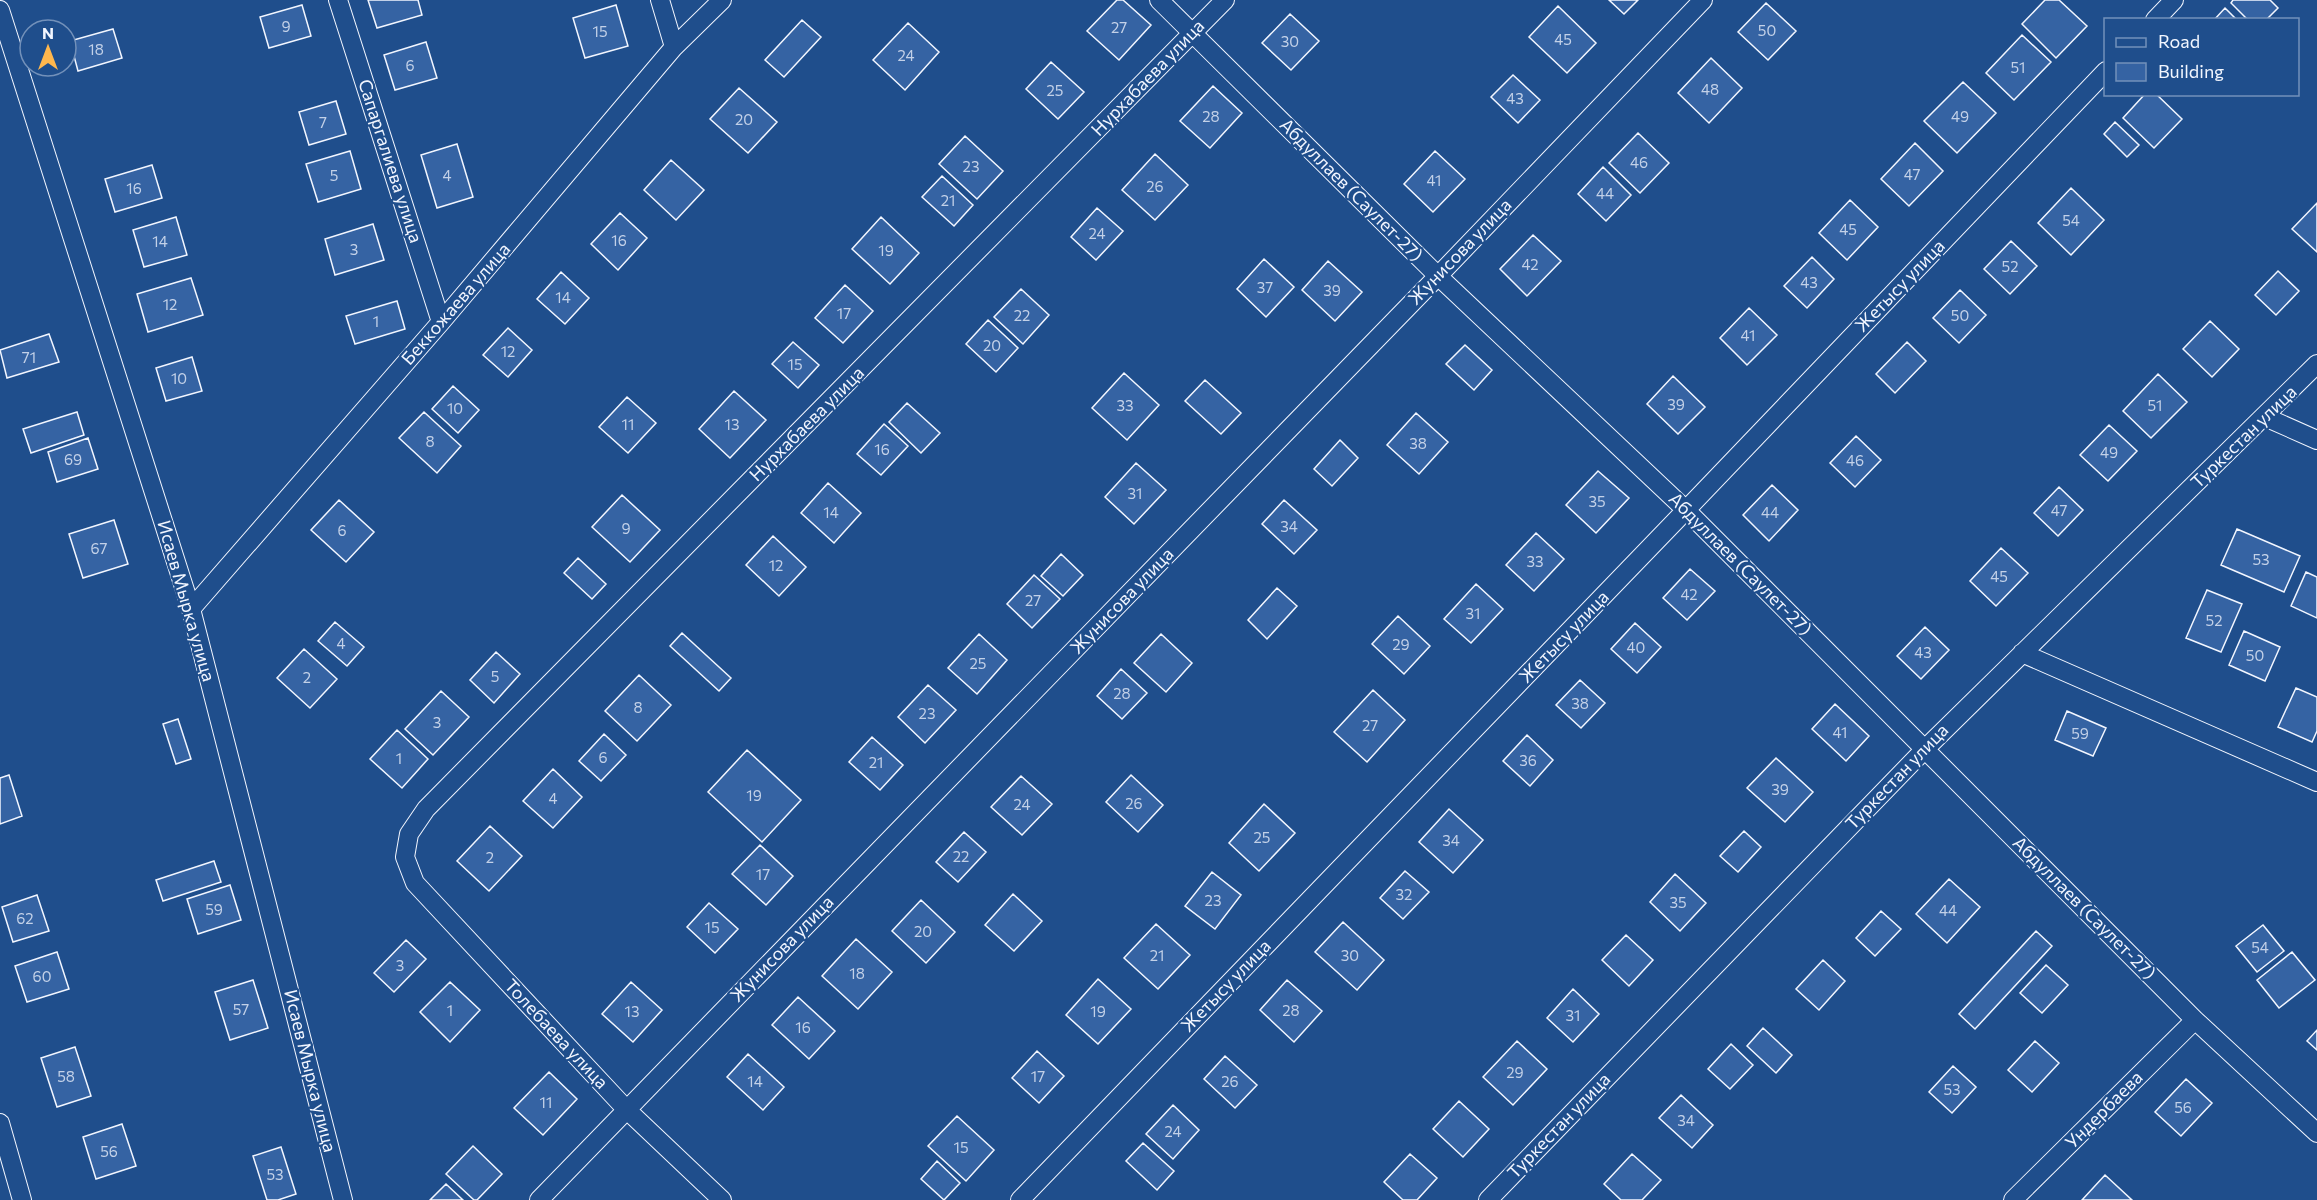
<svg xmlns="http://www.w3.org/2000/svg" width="2317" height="1200" font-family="Commissioner,sans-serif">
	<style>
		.building { fill: #3563a3; stroke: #f2f6ff; stroke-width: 1.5 }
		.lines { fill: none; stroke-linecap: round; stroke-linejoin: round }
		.street-casing { stroke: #f2f6ff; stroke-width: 20 }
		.street { stroke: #1f4e8c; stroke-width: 18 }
		.labels { text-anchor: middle; stroke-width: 4.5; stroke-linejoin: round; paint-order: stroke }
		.number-label { font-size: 15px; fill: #c3d1e8 }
		.street-label { font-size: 18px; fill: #f2f6ff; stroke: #1f4e8c }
	</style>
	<rect width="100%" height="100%" fill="#1f4e8c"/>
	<!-- building -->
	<path class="building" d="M368,0H418L422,15L377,28Z
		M1117,0H1123L1151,25L1119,60L1087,31Z
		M1609,0H1638L1624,14Z
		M2045,0H2059L2087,26L2056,58L2022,24Z
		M2233,0H2270L2278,8L2266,20H2248L2231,3Z
		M1766,3L1796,31L1768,60L1738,32Z
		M302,5L311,36L269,48L260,17Z
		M616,5L628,46L585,58L573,18Z
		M1558,6L1596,43L1567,73L1529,37Z
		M2225,8L2237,20H2214Z
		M1290,14L1319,41L1291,70L1262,43Z
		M802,20L821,37L784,77L765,60Z
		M908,23L939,52L905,90L873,60Z
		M113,29L122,58L78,71L70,41Z
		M2022,35L2051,62L2014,100L1986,73Z
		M426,42L437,78L395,90L384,55Z
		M1711,58L1742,88L1709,123L1678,93Z
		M1051,62L1084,92L1058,119L1026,89Z
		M1513,75L1540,100L1518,123L1491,97Z
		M1963,82L1996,113L1957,153L1924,121Z
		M1213,86L1242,113L1210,148L1180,121Z
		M739,88L777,122L748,153L710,119Z
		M2145,94H2156L2182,119L2154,148L2123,118Z
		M336,101L346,134L309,145L299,112Z
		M2115,122L2139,145L2127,157L2104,134Z
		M1638,133L1669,163L1640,193L1609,163Z
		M965,136L1003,171L977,199L939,164Z
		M1915,143L1943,171L1909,206L1881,179Z
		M457,144L473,197L437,208L421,155Z
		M350,151L361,189L318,202L306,164Z
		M1435,151L1465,179L1433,212L1404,184Z
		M1155,154L1188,185L1155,220L1122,190Z
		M671,160L704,190L676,220L644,190Z
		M152,165L162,198L115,212L105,179Z
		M1603,167L1631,195L1606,221L1578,194Z
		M942,176L973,205L954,226L922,197Z
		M2071,188L2104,220L2071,255L2038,223Z
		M1850,200L1878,227L1847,260L1819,233Z
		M2317,203V252L2292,229Z
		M1097,208L1123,231L1096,260L1071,237Z
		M620,213L647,238L618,270L591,244Z
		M176,217L187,255L144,267L133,230Z
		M881,217L919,253L890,284L852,249Z
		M373,224L384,260L335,275L325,239Z
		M1533,235L1561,261L1527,296L1500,269Z
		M2011,241L2037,266L2010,294L1984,269Z
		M1812,257L1834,279L1807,308L1784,286Z
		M1264,259L1294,287L1266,317L1237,289Z
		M1328,261L1362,292L1335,321L1302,290Z
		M2278,271L2299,291L2276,315L2255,295Z
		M561,272L589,298L565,324L537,299Z
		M191,278L203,315L148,332L137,294Z
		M845,285L873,311L843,343L815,318Z
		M1021,289L1049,315L1023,344L994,317Z
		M1960,290L1986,315L1959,343L1933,318Z
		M397,301L405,329L355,344L346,316Z
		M1749,308L1777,335L1747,365L1720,338Z
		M988,320L1018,348L996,372L966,344Z
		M2210,321L2239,349L2212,377L2183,349Z
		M508,328L532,350L508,377L483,355Z
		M49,334L59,362L7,378L0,350Z
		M793,342L819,365L798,388L772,364Z
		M1907,342L1926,361L1895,393L1876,374Z
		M1465,345L1492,370L1474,390L1446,364Z
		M192,357L202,391L166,401L156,368Z
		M1124,373L1159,405L1127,440L1092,408Z
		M2158,374L2187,402L2151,438L2123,411Z
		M1673,376L1705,407L1678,434L1647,404Z
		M1205,380L1241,413L1221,434L1185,401Z
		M453,386L479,410L458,433L432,409Z
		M734,391L766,420L730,458L699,429Z
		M627,397L656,423L628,453L599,427Z
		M907,403L940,433L921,453L889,422Z
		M77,412L84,435L31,453L23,429Z
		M424,412L461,446L437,473L399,438Z
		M1416,413L1448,442L1419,474L1387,445Z
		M884,424L908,446L881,475L857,454Z
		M2109,425L2137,451L2108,481L2080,455Z
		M1856,436L1881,460L1855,487L1830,463Z
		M88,438L98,469L57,482L48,452Z
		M1340,440L1358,458L1332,486L1314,469Z
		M1136,463L1166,490L1134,524L1105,497Z
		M1598,471L1629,498L1596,533L1566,505Z
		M828,483L861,513L834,543L801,513Z
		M1772,485L1798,510L1769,541L1743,515Z
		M2059,487L2083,510L2058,536L2034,513Z
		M622,495L660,530L630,562L592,527Z
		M339,500L374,532L346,562L311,530Z
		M1284,500L1317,530L1294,554L1262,524Z
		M114,520L128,564L83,578L69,534Z
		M2237,529L2300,556L2284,592L2221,565Z
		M1536,533L1564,559L1534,591L1506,565Z
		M773,536L806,567L779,596L746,565Z
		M2001,548L2028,573L1996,606L1970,581Z
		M1061,554L1083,575L1063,596L1041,576Z
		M578,558L606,584L592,599L564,573Z
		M1690,569L1715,591L1687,620L1663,598Z
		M2306,572L2317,577V618L2291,606Z
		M1034,575L1060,599L1032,628L1007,604Z
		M1476,584L1503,609L1471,643L1444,619Z
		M1277,588L1297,606L1267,639L1248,620Z
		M2207,590L2242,604L2221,652L2186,638Z
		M1398,616L1430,646L1404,674L1372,644Z
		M335,622L364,647L347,666L318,641Z
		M1635,623L1661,647L1637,673L1611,649Z
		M1925,627L1949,650L1921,679L1897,656Z
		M2244,631L2280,647L2265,681L2229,665Z
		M682,633L731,678L719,691L670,646Z
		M979,634L1007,660L977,694L948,668Z
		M1161,634L1192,663L1166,692L1134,663Z
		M304,649L337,679L310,708L277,678Z
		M496,652L520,674L494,703L470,680Z
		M1121,669L1147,693L1122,719L1097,696Z
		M639,675L671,705L637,741L605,711Z
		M1580,680L1605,703L1581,728L1556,705Z
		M928,685L956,710L925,743L898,717Z
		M2296,688L2317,697V731L2312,742L2278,727Z
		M1373,690L1405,720L1367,762L1334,732Z
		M441,691L469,717L433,755L405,729Z
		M1835,704L1869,736L1846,761L1812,729Z
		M2067,711L2106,728L2093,756L2055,740Z
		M178,719L191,759L176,764L163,724Z
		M397,730L428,759L402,788L370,759Z
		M604,734L626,755L601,781L579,761Z
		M1527,735L1553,760L1530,786L1503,761Z
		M872,737L903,765L880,790L849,762Z
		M747,750L801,800L762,842L708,792Z
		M1776,758L1813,792L1785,822L1747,788Z
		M553,769L582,797L553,828L523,801Z
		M9,775L22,816L0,824V778Z
		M1131,775L1163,805L1138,832L1106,802Z
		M1021,776L1052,804L1022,835L991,807Z
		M1264,804L1295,833L1259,871L1229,843Z
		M1449,809L1483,840L1453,873L1419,842Z
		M490,826L522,856L489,891L457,861Z
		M1744,831L1761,847L1738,872L1720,856Z
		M964,832L986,852L958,882L936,862Z
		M760,845L793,876L766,905L732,874Z
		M214,861L221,882L163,901L156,880Z
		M1405,871L1429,892L1403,919L1380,898Z
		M1212,872L1241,895L1215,929L1185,906Z
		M1675,874L1706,903L1680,931L1650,902Z
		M1949,879L1980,907L1947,943L1916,914Z
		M230,885L241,920L198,934L187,899Z
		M1013,894L1042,921L1014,951L985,925Z
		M37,895L49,931L13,942L2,907Z
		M921,900L955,932L926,963L892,931Z
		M709,903L738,929L715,953L687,927Z
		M1881,911L1901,929L1875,956L1856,938Z
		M1343,922L1384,960L1357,990L1315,952Z
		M1156,924L1190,955L1158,989L1124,958Z
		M2263,925L2284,951L2257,972L2236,946Z
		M2036,931L2052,946L1975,1029L1959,1014Z
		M1626,935L1653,960L1629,986L1602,960Z
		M856,939L892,972L858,1009L822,976Z
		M406,940L426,959L394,992L374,973Z
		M57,952L69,989L27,1002L15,966Z
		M2292,952L2315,980L2279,1008L2257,980Z
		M1823,960L1845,981L1819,1010L1796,989Z
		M2046,965L2068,985L2042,1013L2020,993Z
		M1098,979L1131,1009L1098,1044L1066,1015Z
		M253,980L268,1028L230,1040L215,992Z
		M1287,980L1322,1011L1294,1042L1260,1010Z
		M450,982L480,1010L450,1042L420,1012Z
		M631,982L662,1010L633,1042L602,1014Z
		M1573,989L1599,1014L1573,1042L1547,1018Z
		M798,997L835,1031L809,1059L772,1025Z
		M1763,1028L1792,1055L1776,1073L1747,1046Z
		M2317,1030V1050L2307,1041Z
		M1517,1041L1547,1069L1513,1105L1483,1077Z
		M2035,1041L2059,1063L2032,1092L2008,1070Z
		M1731,1044L1753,1065L1730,1089L1708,1069Z
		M75,1047L91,1096L57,1107L41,1058Z
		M1037,1051L1064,1076L1039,1103L1012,1078Z
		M748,1054L784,1087L763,1110L727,1077Z
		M1225,1056L1257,1085L1235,1108L1204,1079Z
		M1953,1066L1976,1087L1952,1113L1929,1092Z
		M549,1072L577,1099L543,1135L514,1108Z
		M2186,1079L2212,1103L2181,1136L2155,1112Z
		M1681,1095L1713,1125L1692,1148L1659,1118Z
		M1459,1101L1489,1129L1463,1157L1433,1129Z
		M1173,1105L1199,1130L1173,1159L1146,1134Z
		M957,1116L994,1150L966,1181L928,1146Z
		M122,1124L136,1166L96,1179L83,1137Z
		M1143,1143L1174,1171L1157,1190L1126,1161Z
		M473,1146L502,1174L477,1200H474L446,1174Z
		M281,1147L296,1194L278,1200H267L253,1156Z
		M1410,1154L1437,1178L1417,1200H1403L1384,1182Z
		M1632,1154L1661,1180L1642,1200H1621L1604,1184Z
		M937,1161L960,1183L944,1200L921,1179Z
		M2105,1175L2132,1200H2082Z
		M446,1184L463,1200H430Z"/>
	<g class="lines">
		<!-- street casing -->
		<g class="street-casing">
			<path id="street" d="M338,0L441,322
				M660,0L674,47
				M1159,0L1438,276L1686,510L2195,1020L2317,1133
				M0,10L191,609L343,1200
				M2155,20L2174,0
				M2265,417L2317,440
				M191,609L441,322L674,47L722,0
				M2022,653L2317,782
				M0,1123L22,1200
				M539,1200L1438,276L1703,0
				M722,1200L626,1109L415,883L405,857L409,834L426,809L1225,0
				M1020,1200L1686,510L2106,71
				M1488,1200L1925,749L2317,364
				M2013,1200L2195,1020"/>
		</g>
		<!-- street -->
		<use href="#street" class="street"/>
	</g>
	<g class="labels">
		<!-- number labels -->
		<g class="number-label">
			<text x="286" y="32">9</text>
			<text x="1119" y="33">27</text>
			<text x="1767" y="36">50</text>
			<text x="600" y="37">15</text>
			<text x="1563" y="45">45</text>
			<text x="1290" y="47">30</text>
			<text x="96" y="55">18</text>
			<text x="906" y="61">24</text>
			<text x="410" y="71">6</text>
			<text x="2018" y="73">51</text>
			<text x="1710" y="95">48</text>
			<text x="1055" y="96">25</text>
			<text x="1515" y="104">43</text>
			<text x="1211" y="122">28</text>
			<text x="1960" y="122">49</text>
			<text x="744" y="125">20</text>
			<text x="323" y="128">7</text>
			<text x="1639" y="168">46</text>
			<text x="971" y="172">23</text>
			<text x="1912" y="180">47</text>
			<text x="334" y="181">5</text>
			<text x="447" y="181">4</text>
			<text x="1434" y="186">41</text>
			<text x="1155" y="192">26</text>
			<text x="134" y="194">16</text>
			<text x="1605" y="199">44</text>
			<text x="948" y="206">21</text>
			<text x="2071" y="226">54</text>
			<text x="1848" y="235">45</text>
			<text x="1097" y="239">24</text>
			<text x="619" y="246">16</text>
			<text x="160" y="247">14</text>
			<text x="354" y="255">3</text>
			<text x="886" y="256">19</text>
			<text x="1530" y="270">42</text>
			<text x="2010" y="272">52</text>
			<text x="1809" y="288">43</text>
			<text x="1265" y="293">37</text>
			<text x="1332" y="296">39</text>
			<text x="563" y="303">14</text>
			<text x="170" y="310">12</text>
			<text x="844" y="319">17</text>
			<text x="1022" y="321">22</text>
			<text x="1960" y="321">50</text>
			<text x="376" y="327">1</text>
			<text x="1748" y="341">41</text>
			<text x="992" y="351">20</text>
			<text x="508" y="357">12</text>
			<text x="29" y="363">71</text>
			<text x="795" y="370">15</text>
			<text x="179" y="384">10</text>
			<text x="1676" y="410">39</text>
			<text x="1125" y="411">33</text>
			<text x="2155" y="411">51</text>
			<text x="455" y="414">10</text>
			<text x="628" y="430">11</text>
			<text x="732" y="430">13</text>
			<text x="430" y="447">8</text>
			<text x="1418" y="449">38</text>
			<text x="882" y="455">16</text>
			<text x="2109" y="458">49</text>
			<text x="73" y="465">69</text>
			<text x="1855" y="466">46</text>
			<text x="1135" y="499">31</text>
			<text x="1597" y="507">35</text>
			<text x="2059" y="516">47</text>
			<text x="831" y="518">14</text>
			<text x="1770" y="518">44</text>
			<text x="1289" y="532">34</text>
			<text x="626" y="534">9</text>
			<text x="342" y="536">6</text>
			<text x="99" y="554">67</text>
			<text x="2261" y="565">53</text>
			<text x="1535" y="567">33</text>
			<text x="776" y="571">12</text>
			<text x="1999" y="582">45</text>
			<text x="1689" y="600">42</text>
			<text x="1033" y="606">27</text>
			<text x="1473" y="619">31</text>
			<text x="2214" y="626">52</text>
			<text x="341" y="649">4</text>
			<text x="1401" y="650">29</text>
			<text x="1636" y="653">40</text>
			<text x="1923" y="658">43</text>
			<text x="2255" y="661">50</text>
			<text x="978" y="669">25</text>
			<text x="495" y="682">5</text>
			<text x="307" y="683">2</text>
			<text x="1122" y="699">28</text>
			<text x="1580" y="709">38</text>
			<text x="638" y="713">8</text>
			<text x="927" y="719">23</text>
			<text x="437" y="728">3</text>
			<text x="1370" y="731">27</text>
			<text x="1840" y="738">41</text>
			<text x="2080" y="739">59</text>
			<text x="603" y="763">6</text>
			<text x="399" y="764">1</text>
			<text x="1528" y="766">36</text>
			<text x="876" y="768">21</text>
			<text x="1780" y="795">39</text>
			<text x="754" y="801">19</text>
			<text x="553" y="804">4</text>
			<text x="1134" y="809">26</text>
			<text x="1022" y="810">24</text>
			<text x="1262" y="843">25</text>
			<text x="1451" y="846">34</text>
			<text x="961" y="862">22</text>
			<text x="490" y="863">2</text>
			<text x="763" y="880">17</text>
			<text x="1404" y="900">32</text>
			<text x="1213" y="906">23</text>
			<text x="1678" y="908">35</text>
			<text x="214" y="915">59</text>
			<text x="1948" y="916">44</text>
			<text x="25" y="924">62</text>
			<text x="712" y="933">15</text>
			<text x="923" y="937">20</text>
			<text x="2260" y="953">54</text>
			<text x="1157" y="961">21</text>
			<text x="1350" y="961">30</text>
			<text x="400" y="971">3</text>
			<text x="857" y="979">18</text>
			<text x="42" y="982">60</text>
			<text x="241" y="1015">57</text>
			<text x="450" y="1016">1</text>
			<text x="1291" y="1016">28</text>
			<text x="632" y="1017">13</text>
			<text x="1098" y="1017">19</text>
			<text x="1573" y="1021">31</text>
			<text x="803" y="1033">16</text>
			<text x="1515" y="1078">29</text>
			<text x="66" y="1082">58</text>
			<text x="1038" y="1082">17</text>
			<text x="755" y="1087">14</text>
			<text x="1230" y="1087">26</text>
			<text x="1952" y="1095">53</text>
			<text x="546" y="1108">11</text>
			<text x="2183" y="1113">56</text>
			<text x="1686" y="1126">34</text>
			<text x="1173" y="1137">24</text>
			<text x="961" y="1153">15</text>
			<text x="109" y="1157">56</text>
			<text x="275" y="1180">53</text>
		</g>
		<!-- street labels -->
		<g class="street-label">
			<text transform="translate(1148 78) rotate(-46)" y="6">Нурхабаева улица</text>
			<text transform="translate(390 161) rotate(72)" y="6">Сапаргалиева улица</text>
			<text transform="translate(1351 190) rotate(45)" y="6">Абдуллаев (Саулет-27)</text>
			<text transform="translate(1460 252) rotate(-46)" y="6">Жунисова улица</text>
			<text transform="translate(1900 286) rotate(-46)" y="6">Жетысу улица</text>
			<text transform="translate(456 304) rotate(-49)" y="6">Беккожаева улица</text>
			<text transform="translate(807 424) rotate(-45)" y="6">Нурхабаева улица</text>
			<text transform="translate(2244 437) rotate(-44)" y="6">Туркестан улица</text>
			<text transform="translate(1740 564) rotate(45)" y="6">Абдуллаев (Саулет-27)</text>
			<text transform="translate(186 601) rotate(74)" y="6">Исаев Мырка улица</text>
			<text transform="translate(1122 601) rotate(-46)" y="6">Жунисова улица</text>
			<text transform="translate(1564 637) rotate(-46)" y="6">Жетысу улица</text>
			<text transform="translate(1897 777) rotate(-46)" y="6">Туркестан улица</text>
			<text transform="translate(2084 908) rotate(45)" y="6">Абдуллаев (Саулет-27)</text>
			<text transform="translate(782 949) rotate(-46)" y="6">Жунисова улица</text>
			<text transform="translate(1226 986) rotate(-46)" y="6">Жетысу улица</text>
			<text transform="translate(556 1034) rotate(47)" y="6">Толебаева улица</text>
			<text transform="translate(310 1071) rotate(76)" y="6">Исаев Мырка улица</text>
			<text transform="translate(2104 1110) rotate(-45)" y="6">Ундербаева</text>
			<text transform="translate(1559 1126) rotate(-46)" y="6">Туркестан улица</text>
		</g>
	</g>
	<!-- legend -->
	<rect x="2104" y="18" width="195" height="78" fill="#1f4e8c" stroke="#7391ba" stroke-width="1.5"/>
	<rect x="2116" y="38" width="30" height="9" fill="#1f4e8c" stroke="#7391ba" stroke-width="1.5"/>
	<text x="2158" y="48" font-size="18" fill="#f2f6ff">Road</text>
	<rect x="2116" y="63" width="30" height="18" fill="#3563a3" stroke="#7391ba" stroke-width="1.5"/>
	<text x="2158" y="78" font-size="18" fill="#f2f6ff">Building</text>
	<!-- north arrow -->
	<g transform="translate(48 48)"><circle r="28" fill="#1f4e8c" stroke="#7391ba" stroke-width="1.5"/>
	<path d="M0-4.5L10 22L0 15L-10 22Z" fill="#ffb74d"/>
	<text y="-9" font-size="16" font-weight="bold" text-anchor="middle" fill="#f2f6ff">N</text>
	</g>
</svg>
